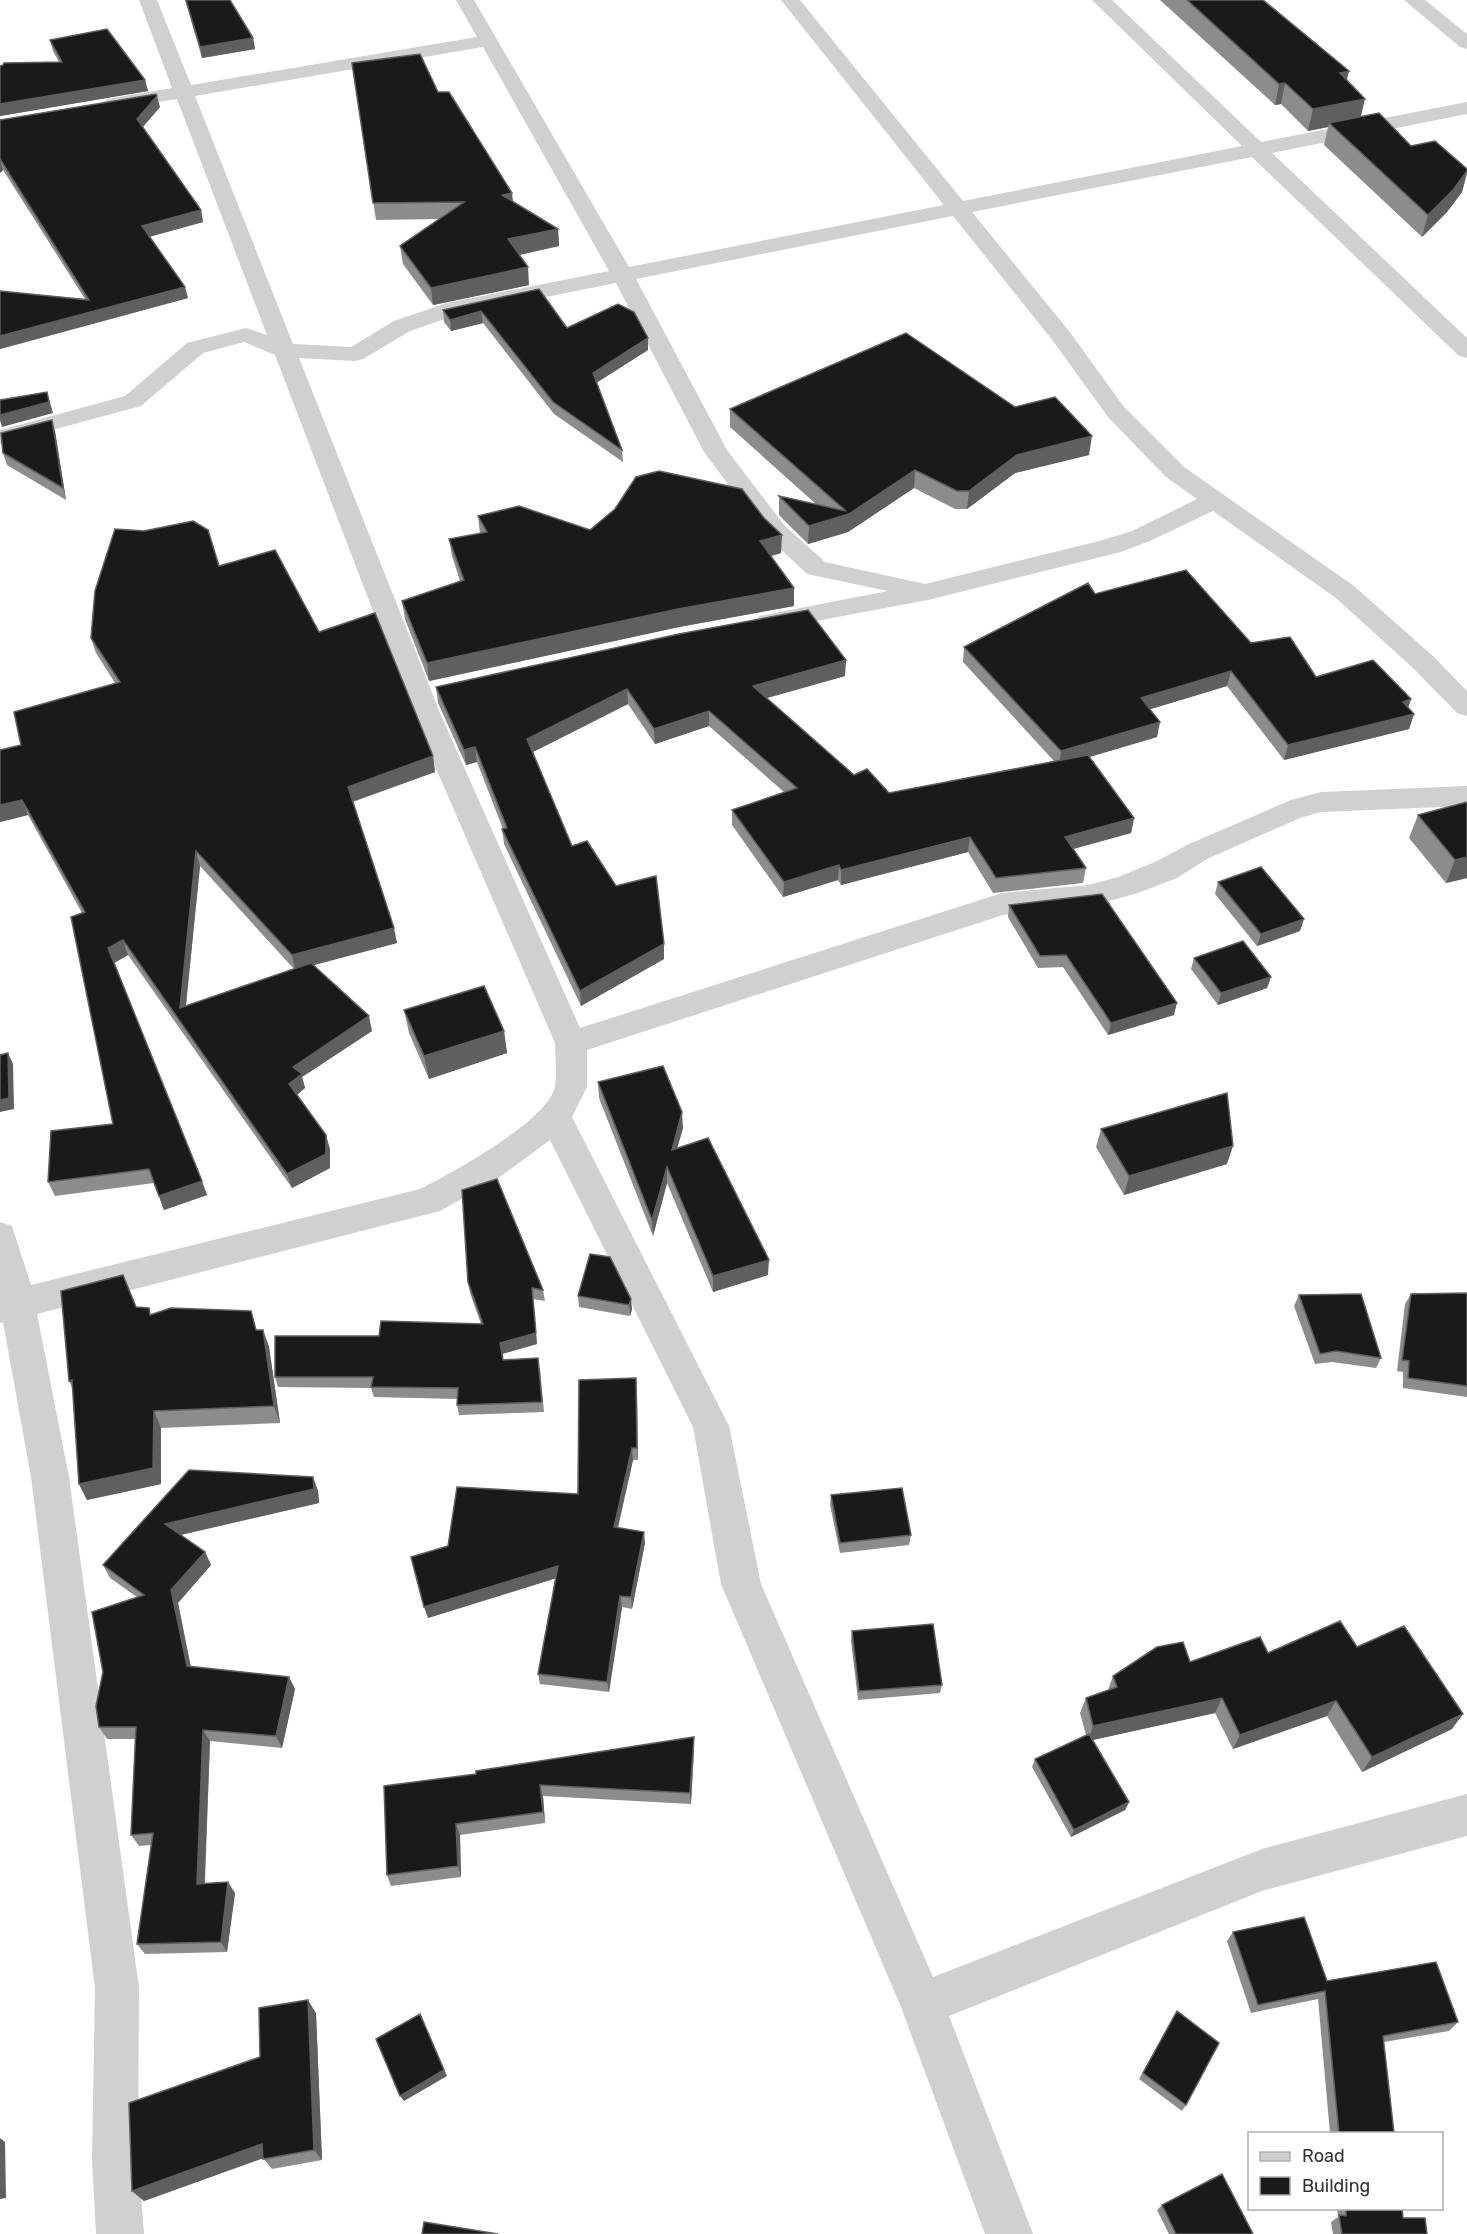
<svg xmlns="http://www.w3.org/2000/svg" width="1467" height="2234" font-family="Rubik,sans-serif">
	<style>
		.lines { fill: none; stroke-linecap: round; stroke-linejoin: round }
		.street { fill: #d0d0d0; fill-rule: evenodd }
		.wall { fill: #8c8c8c; fill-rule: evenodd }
		.shaded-wall { fill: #5f5f5f }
		.building { fill: #1a1a1a; stroke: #5f5f5f; stroke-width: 1.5 }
	</style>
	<rect width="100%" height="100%" fill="#fff"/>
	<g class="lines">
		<!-- street -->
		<path class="street" d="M139,0H157L191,85L477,37L456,0H474L629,267L944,205L781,0H800L963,201L1242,146L1092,0H1112L1261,142L1467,102V114L1272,153L1467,338V358L1459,356L1252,157L972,212L1069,331L1124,407L1184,467L1354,586L1434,657L1467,691V716L1457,713L1414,669L1336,598L1213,511L1150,541L1121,552L928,600L768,630L759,628L755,622L759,616L888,591L807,574L766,535L704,452L616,283L460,314L410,331L363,359L355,361L299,358L440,713L580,1028L1002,893L1088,885L1118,877L1155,862L1187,845L1291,800L1321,792L1467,786V806L1321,812L1300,818L1207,859L1177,878L1138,893L1088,907L1003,915L587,1050V1087L572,1117L729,1426L761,1584L933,1977L1262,1849L1467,1794V1836L1262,1891L949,2016L1033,2234H985L901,2007L721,1584L693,1427L550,1140L497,1179L440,1211L37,1314L69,1477L139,1988L138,2159L144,2234H96L92,2159L95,1988L31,1477L3,1322L0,1323V1222L12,1226L31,1285L420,1189C452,1173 543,1123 554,1090C558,1075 555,1058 555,1043L412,713L275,355L244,342L203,353L141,406L0,444V430L125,396L187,343L246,328L267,335L177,99L113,110L106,108L103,104L106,100L113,98L172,88ZM483,47L609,271L447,303L394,321L351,347L293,344L195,96ZM953,216L1053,341L1108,417L1166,477L1197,499L1132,531L1103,540L925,584L825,562L784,525L727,450L636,279Z
			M1404,0H1425L1467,34V49L1460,47Z"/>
	</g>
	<!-- wall -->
	<path class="wall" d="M185,0H230L253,38L255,49L202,58Z
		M1160,0H1263L1349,71L1347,79L1361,117L1411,146L1467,169V174L1462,192L1447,212L1422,237L1324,145L1328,127L1308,131L1281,104L1275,105Z
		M50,40L145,80L148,91L0,116V66L59,62L53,51Z
		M352,63L438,92L513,202L558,229L559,246L519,255L529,285L433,305L403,264L400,246L439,219L376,220Z
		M160,107L143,127L201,210L203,222L149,237L188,298L0,349V291L85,299L3,170L0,173V120Z
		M539,289L567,328L648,350L596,383L622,450L623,462L554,414L483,323L451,331L444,322L443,310Z
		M1015,407L1089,455L1015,473L967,509H955L914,488L848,532L808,544L779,515V496L817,505L730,427V409Z
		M55,431L66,500L7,465L3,453Z
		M478,516L781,553L771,556L794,606L679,627L429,681L405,619L402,601L460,581L452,556L449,539L480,534Z
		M219,566L319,632L433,756L435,772L353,802L397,943L314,965L372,1031L302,1077L305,1088L297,1095L330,1149V1168L292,1188L128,955L114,963L207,1195L164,1210L154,1183L55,1196L48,1182L113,1124L82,913L28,815L0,822L21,745L115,683L96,653L91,638ZM200,866L294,969L186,1006Z
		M1095,594L1251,643L1316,677L1411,699L1408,708L1414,714L1409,729L1284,760L1227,686L1150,709L1157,737L1089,757L1134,818L1131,833L1073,849L1086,868L1083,883L993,893L968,852L841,885L838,880L783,897L732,825V810L784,792L709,726L655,744L628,704L533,752L572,846L616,886L664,959L581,1006L504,844L502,829H503L477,762L466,765L438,703L436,687L845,676L766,698L854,775L889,793L1054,761L963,662L964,647Z
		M1467,802V878L1446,883L1409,838L1418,815Z
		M1218,882L1300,931L1257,946L1215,894Z
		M1009,905L1174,1015L1108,1035L1063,967L1038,968L1008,917Z
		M1194,958L1271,977L1267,988L1218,1005L1191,969Z
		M404,1010L504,1031L507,1053L429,1079L409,1033Z
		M598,1082L683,1128L677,1148L768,1275L713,1292L667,1183L653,1236L599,1098Z
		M1101,1129L1227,1164L1124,1195L1096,1147Z
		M462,1190L543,1290L545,1301L533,1299L537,1344L502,1354L503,1360L540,1368L544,1412L459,1415L457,1405V1399L374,1397L371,1388L278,1387L275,1377L379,1336L481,1324L470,1293L468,1282Z
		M610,1257L632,1309L630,1316L579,1307L578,1296Z
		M1467,1293V1397L1403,1388V1372L1397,1371L1405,1304L1411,1294Z
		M1299,1295L1381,1358L1376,1368L1332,1362L1315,1364L1294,1306Z
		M136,1307L152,1315L257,1330H263L269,1347L280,1423L161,1428V1484L87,1500L79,1484L73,1389L69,1381Z
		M636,1378L638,1460H633L618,1528L645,1543L632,1609L622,1607L609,1692L540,1684L538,1674L556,1578L428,1618L448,1546L578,1494Z
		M313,1477L318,1491L319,1503L181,1535L205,1552L211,1565L178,1603L191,1667L289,1677L295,1689L282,1748L210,1741L205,1883L235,1893L227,1952L145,1954L137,1944L151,1845L139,1846L131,1835L135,1739H107L99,1727L137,1597L110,1578L103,1565Z
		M831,1495L911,1535L909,1545L840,1553L830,1505Z
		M852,1631L942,1685L940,1693L858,1700L851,1641Z
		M1357,1647L1452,1729L1362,1772L1327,1716L1233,1749L1215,1713L1093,1740L1129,1802L1125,1810L1071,1837L1032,1767L1035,1759L1086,1735L1080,1713L1086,1698L1108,1690L1113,1676L1190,1662L1268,1653Z
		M694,1749L691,1804L543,1796L545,1823L460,1835L461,1877L391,1886L387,1875L384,1786Z
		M1233,1932L1327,1981L1458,2022L1449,2031L1384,2042L1394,2133H1330L1318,1999L1251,2013L1227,1941Z
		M1177,2011L1186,2105L1182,2111L1139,2079Z
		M316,2013L322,2160L272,2169L263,2158L144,2201L132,2191L260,2057Z
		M1162,2205L1253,2234H1169L1157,2210Z
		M1337,2208H1402L1403,2218L1427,2234H1333L1331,2222L1338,2217Z"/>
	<!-- shaded-wall -->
	<path class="shaded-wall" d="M253,38L255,49L202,58L200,47Z
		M1349,71L1343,93L1340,73Z
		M145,80L148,91L0,116V104Z
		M1285,83L1281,104L1275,105L1279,84Z
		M157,96L160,107L140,130L137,119Z
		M1365,99L1360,120L1329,123L1328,127L1308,131L1313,109Z
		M0,160L3,170L0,173Z
		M1467,171L1462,192L1447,212L1422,237L1428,215Z
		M512,193L514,210L502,195Z
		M201,210L203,222L145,238L142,226Z
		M558,229L559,246L510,257L508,239Z
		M528,267L529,285L433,305L431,288Z
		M185,287L188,298L0,349V336Z
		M481,311L483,323L451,331L450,320Z
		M648,338V350L593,385V373Z
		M47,392L53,413L2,427L0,420V415Z
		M52,420L55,431L66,500L63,488Z
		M1092,436L1089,455L1015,473L967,509L969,491L1017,455Z
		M915,470L914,488L848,532L808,544L809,526L849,514Z
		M782,535L781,553L760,559V541Z
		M794,588V606L679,627L429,681L427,663L678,609Z
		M846,660L845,676L753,702V686Z
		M1231,671L1227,686L1138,713L1141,698Z
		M627,689L628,704L529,754L527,739Z
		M1411,699L1406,714L1403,702Z
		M709,711V726L655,744L654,729Z
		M1414,714L1409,729L1284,760L1288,745Z
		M1160,722L1157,737L1059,766L1061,751Z
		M475,747L477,762L466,765L464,750Z
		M433,756L435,772L351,802L348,787Z
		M22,800L28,815L0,822V805Z
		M1134,818L1131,833L1062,852L1065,837Z
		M970,837L968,852L841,885V870Z
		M196,851L200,866L184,1023L180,1008Z
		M1467,857V878L1446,883L1455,860Z
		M839,865L838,880L783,897L784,882Z
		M1304,919L1300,931L1257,946L1261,934Z
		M394,928L397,943L295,970L292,955Z
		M123,940L128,955L114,963L108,948Z
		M664,944V959L581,1006L580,991Z
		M1271,977L1267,988L1218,1005L1221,993Z
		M1177,1003L1174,1015L1108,1035L1111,1023Z
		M369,1016L372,1031L302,1077L305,1088L293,1098L289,1084L293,1067Z
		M504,1031L507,1053L429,1079L424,1056Z
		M8,1053L13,1064L14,1109L0,1112V1100Z
		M682,1112L683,1128L672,1166V1150Z
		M326,1135L330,1149V1168L292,1188L287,1174Z
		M1233,1146L1227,1164L1124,1195L1129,1176Z
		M667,1167V1183L653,1236L652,1220Z
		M202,1181L207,1195L164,1210L159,1196Z
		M769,1260L768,1275L713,1292V1276Z
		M532,1288L537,1344L502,1354L500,1343Z
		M631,1299L632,1309L630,1316L629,1305Z
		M263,1330L269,1347L280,1423L274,1406Z
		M636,1378L637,1390L638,1460L637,1448Z
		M154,1411L161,1428V1484L87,1500L79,1484Z
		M632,1448L633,1460L615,1539L614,1527Z
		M313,1477L318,1491L319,1503L171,1537L165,1524Z
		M644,1532L645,1543L632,1609L631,1597Z
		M205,1552L211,1565L178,1603L193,1679L187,1666L171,1590Z
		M558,1566L560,1577L428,1618L424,1607Z
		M620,1596L622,1607L609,1692L607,1682Z
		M289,1677L295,1689L282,1748L276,1736Z
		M1222,1698L1215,1713L1088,1741L1093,1726Z
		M1336,1701L1327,1716L1233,1749L1240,1735Z
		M1463,1714L1452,1729L1362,1772L1372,1757Z
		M203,1730L210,1741L204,1894L197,1884Z
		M694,1737V1749L691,1804L690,1793Z
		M540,1785L543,1796L545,1823L543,1812Z
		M1129,1802L1125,1810L1071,1837L1074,1830Z
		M456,1824L460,1835L461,1877L458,1866Z
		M228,1882L235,1893L227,1952L221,1942Z
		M308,2000L316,2013L322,2160L314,2150Z
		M420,2014L447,2076L404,2101L400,2096Z
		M0,2138L5,2142L6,2198L0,2199Z
		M262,2144L272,2155L144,2201L132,2191Z"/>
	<!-- building -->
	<path class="building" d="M186,0H230L253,38L200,47Z
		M1187,0H1263L1349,71L1340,73L1365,99L1313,109L1285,83L1279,84Z
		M107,29L145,80L0,104V66L3,65L4,63L62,62L50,40Z
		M420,54L438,92H449L512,193L502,195L558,229L508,239L528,267L431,288L400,246L464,202L373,203L352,63Z
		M156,94L157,96L137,119L201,210L142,226L185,287L0,336V291L89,300L0,159V120Z
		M1379,113L1411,146L1435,141L1467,169V171L1453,190L1428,215L1329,123Z
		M539,289L567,328L618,304L634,312L648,338L593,373L622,450L553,402L481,311L450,320L443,310Z
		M906,333L1015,407L1055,397L1092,436L1017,455L969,491H957L915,470L849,514L809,526L779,496L846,511L730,409Z
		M47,392L49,402L0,415V400Z
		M52,420L63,488L3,453L1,433Z
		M659,471L742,489L764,518L782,535L760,541L794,588L678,609L427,663L402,601L464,580L449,539L487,532L478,516L519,506L590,530L615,509L636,477Z
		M193,521L208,530L219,566L275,550L319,632L375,613L433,756L348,787L394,928L292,955L196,851L180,1008L311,963L369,1016L293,1067L302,1074L289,1084L326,1135V1154L287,1174L123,940L108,948L202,1181L159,1196L149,1169L48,1182L51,1131L113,1124L71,917L85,912L22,800L0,805V750L21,745L14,712L120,682L91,638L95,591L115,529L144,531Z
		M1186,570L1251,643L1290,637L1316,677L1373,660L1411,699L1403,702L1414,714L1288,745L1231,671L1141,698L1160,722L1061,751L964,647L1088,583L1095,594Z
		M808,610L846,660L753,686L854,775L867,769L889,793L1088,755L1134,818L1065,837L1086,868L996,878L970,837L841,870L839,865L784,882L732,810L797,788L709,711L654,729L627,689L527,739L572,846L587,841L616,886L656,876L664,944L580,991L502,829L507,828L475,747L464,750L436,687L679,634Z
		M1467,802V857L1455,860L1418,815Z
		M1261,867L1304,919L1261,934L1218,882Z
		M1102,894L1177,1003L1111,1023L1066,955L1040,956L1009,905Z
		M1243,941L1271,977L1221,993L1194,958Z
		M484,986L504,1031L424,1056L404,1010Z
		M8,1053L9,1098L0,1100V1055Z
		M663,1066L682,1112L672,1150L708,1138L769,1260L713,1276L667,1167L652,1220L598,1082Z
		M1227,1093L1233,1146L1129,1176L1101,1129Z
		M497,1179L543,1290L532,1288L536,1333L500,1343L503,1360L538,1358L542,1402L457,1405L458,1388L371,1387L373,1377H275V1336H379L381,1321L483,1324L468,1282L462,1190Z
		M590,1254L610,1257L631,1299L629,1305L578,1296Z
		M123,1275L136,1307L149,1308L150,1315L171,1308L251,1311L256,1330H263L274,1406L154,1411L153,1468L79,1484L72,1380L69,1381L61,1291Z
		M1467,1293V1386L1408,1378L1409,1361L1402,1360L1411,1294Z
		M1361,1294L1381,1358L1336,1351L1320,1354L1299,1295Z
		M636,1378L637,1448H632L614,1527L644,1532L631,1597L620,1596L607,1682L538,1674L558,1566L424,1607L411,1557L448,1546L457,1487L578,1494L579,1380Z
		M189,1470L313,1477L314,1489L165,1524L205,1552L171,1590L187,1666L289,1677L276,1736L203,1730L197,1884L228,1882L221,1942L137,1944L153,1833L131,1835L136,1727H99L96,1706L103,1672L92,1612L144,1595L103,1565Z
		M902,1488L911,1535L840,1543L831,1495Z
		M1340,1621L1357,1647L1404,1626L1463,1714L1372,1757L1336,1701L1240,1735L1222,1698L1093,1726L1086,1698L1117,1687L1113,1676L1157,1647L1183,1642L1190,1662L1260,1637L1268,1653Z
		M933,1624L942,1685L859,1691L852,1631Z
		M1089,1734L1129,1802L1074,1830L1035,1759Z
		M694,1737L690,1793L540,1785L543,1812L456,1824L458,1866L387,1875L384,1786L476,1774V1771Z
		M1304,1917L1327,1981L1436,1962L1458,2022L1383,2036L1394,2133H1339L1325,1991L1258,2005L1233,1932Z
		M308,2000L314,2150L263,2159L262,2144L132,2191L129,2103L260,2057L259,2008Z
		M1177,2011L1219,2043L1186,2105L1143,2073Z
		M420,2014L444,2070L400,2096L376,2039Z
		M1222,2174L1253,2234H1176L1162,2205Z
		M1346,2208H1402L1403,2218H1425L1427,2234H1342L1339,2215L1346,2216Z
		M424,2222L498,2234H422Z"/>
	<!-- legend -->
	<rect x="1248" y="2132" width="195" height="78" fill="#ffffff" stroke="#adadad" stroke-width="1.5"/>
	<rect x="1260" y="2152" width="30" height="9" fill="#d0d0d0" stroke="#adadad" stroke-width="1.5"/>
	<text x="1302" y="2162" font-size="18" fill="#333333">Road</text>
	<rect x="1260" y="2177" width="30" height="18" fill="#1a1a1a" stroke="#adadad" stroke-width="1.5"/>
	<text x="1302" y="2192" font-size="18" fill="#333333">Building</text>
</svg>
